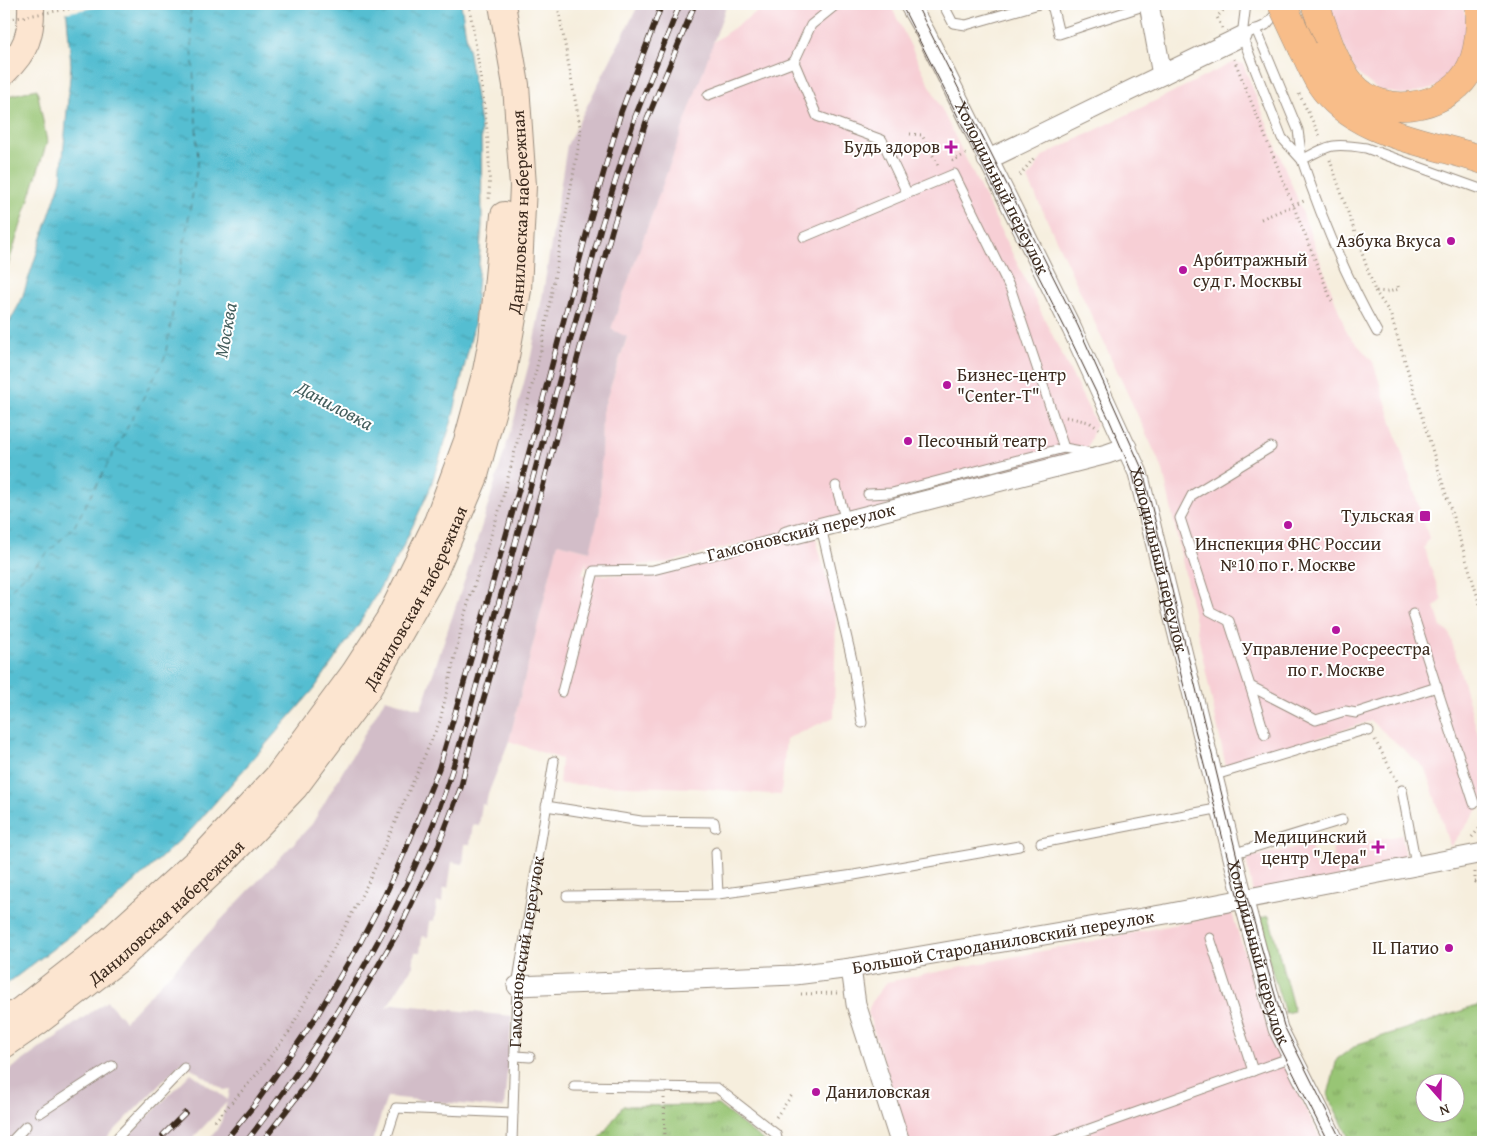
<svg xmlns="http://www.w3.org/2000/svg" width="1487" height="1146" font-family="'Gentium Book Plus',serif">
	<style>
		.built { fill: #f7cfd5 }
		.industrial { fill: #d2bdc8 }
		.grass { fill: #98c574; stroke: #6a7849 }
		.park { fill: url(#park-tufts); stroke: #6a7849; fill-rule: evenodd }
		.water { fill: url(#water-ripples); stroke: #487478 }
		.pier { fill: #f6eedd }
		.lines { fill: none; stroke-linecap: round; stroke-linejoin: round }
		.ferry { stroke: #445e5d; stroke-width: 1; stroke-dasharray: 6 5; stroke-linecap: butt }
		.service-casing { stroke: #988c7e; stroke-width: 11 }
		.minor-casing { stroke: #988c7e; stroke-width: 21 }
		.secondary-casing { stroke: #988c7e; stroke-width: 28 }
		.primary-casing { stroke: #988c7e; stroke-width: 29 }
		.path { stroke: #988c7e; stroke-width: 3; stroke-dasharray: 1 4; stroke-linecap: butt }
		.service { stroke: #fff; stroke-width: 9 }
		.minor { stroke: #fff; stroke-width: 19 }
		.secondary { stroke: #fce5d0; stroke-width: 26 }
		.primary { stroke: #f8bd89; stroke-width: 28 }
		.tram { stroke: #3b2a1e; stroke-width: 1 }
		.rail-casing { stroke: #3b2a1e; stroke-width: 5.5 }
		.rail { stroke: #fff; stroke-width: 4; stroke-dasharray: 11; stroke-linecap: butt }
		.primary-bridge-casing { stroke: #988c7e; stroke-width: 29; stroke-linecap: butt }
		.path-bridge { stroke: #988c7e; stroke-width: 3; stroke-dasharray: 1 4; stroke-linecap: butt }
		.primary-bridge { stroke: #f8bd89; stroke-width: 28 }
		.poi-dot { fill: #b5179e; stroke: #fff; stroke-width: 2 }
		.labels { text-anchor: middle; stroke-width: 4; stroke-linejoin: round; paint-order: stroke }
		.poi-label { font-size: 18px; fill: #3b2a1e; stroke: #fff; text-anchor: end }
		.street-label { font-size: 18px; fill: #3b2a1e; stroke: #fff }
		.water-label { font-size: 19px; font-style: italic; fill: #445e5d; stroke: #fff }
	</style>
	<defs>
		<pattern id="park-tufts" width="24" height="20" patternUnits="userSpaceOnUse" patternTransform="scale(1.25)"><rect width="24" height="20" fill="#98c574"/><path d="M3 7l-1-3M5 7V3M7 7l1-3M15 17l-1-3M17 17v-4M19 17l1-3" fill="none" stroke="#7da05f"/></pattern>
		<pattern id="water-ripples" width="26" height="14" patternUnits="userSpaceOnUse" patternTransform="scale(1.25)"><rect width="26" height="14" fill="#55bed1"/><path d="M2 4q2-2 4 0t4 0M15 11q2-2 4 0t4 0" fill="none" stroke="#489ba9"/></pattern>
	</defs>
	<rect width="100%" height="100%" fill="#fff"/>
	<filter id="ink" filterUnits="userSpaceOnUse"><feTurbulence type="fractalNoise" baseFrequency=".02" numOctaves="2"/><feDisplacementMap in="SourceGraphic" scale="10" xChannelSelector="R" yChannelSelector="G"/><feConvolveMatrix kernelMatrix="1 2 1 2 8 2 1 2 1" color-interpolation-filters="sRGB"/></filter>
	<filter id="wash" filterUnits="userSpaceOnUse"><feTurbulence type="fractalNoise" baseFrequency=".0096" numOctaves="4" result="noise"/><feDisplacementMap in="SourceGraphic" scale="20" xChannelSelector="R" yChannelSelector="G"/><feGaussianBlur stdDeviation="1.12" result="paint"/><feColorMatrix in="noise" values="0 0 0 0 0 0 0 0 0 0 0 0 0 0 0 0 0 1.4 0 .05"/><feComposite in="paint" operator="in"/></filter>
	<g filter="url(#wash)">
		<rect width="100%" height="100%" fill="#f6eedd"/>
		<!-- built -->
		<path class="built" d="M768,4H890L1096,424L1084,456L662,564L586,567L587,559L582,575H652L814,532L836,611L834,717L786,739L781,795L697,788L559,784L561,759L509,741L558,543L589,551L600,510L602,412L627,338L611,329L712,43Z
			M1326,4H1461L1467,18L1466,55L1440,86L1406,95L1378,90L1355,72Z
			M1234,62L1243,64L1299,203L1347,333L1373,362L1429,538L1424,548L1442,600L1435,607L1441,627L1449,632L1483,752V803L1450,847L1426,769L1371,721L1226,767L1163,470L1028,179L1043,156Z
			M1402,835L1407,865L1253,894L1246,858L1311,845L1315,866L1335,862L1332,848Z
			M1232,913L1270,1035L1322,1142H909L868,1013L870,1006L874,998L887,982Z"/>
		<!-- industrial -->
		<path class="industrial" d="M639,4H727L611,329L627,337L602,412L600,510L590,551L558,543L509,741L488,794L486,805L482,804L479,825L473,824L470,844H465L463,864L452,862L448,888H443L442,902H437L434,921H430L428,937L422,936L420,952H415L413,966L386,1008L393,1004L512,1016L504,1108L387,1097L372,1142H206L216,1131L221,1122L227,1102L189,1142H123L191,1073L228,1100L230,1089L224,1090L182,1062L103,1142H4V1074L107,1001L125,1021L312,824L385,699L421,709L469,567L514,420L531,356L543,293L567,145Z"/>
		<!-- grass -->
		<path class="grass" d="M37,89L47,142L4,278V97Z
			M1269,916L1294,1011L1285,1013L1256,919Z"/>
		<!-- park -->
		<path class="park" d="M1483,1004V1142H1351L1328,1095L1337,1059L1358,1044ZM1424,1084H1454V1114H1424Z
			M718,1105L765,1142H529L598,1141L623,1106Z"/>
		<!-- water -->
		<path class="water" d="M66,4H461L481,130L482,225L474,325L452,420L429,491L400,553L359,624L314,689L192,829L104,910L4,986V332L21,301L61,180L71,65Z"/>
		<!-- pier -->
		<path class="pier" d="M64,4H114L64,13Z"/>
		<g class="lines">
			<!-- ferry -->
			<path class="ferry" d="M4,596L74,527L165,357L198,162L190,4"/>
		</g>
	</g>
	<g filter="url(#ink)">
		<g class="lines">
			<!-- service casing -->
			<g class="service-casing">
				<g id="service">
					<path d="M837,4L811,25L794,62L817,116L882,140L907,193"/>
					<path d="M943,4L953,23L966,25L1039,4"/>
					<path d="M1049,4L1053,9L1059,34L1149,4"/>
					<path d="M1246,4L1242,36L1282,138L1302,160L1298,130L1256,29"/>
					<path d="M1242,36L1266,25L1280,9"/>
					<path d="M708,95L794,62"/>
					<path d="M804,237L954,174L1011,290L1064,448"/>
					<path d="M1377,332C1346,277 1322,220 1302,160C1330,144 1334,143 1366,148L1483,190"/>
					<path d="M1271,447L1192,495L1180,518L1210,611L1229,621L1250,686L1316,720L1345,711L1356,713L1437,687"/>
					<path d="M836,486L846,521"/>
					<path d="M868,494L892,493L1064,448L1092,453"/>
					<path d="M821,527L852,660L862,723"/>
					<path d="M1413,614L1474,803"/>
					<path d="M1250,686L1265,735"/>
					<path d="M562,692L594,571L653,570L787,536"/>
					<path d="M1212,776L1364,730L1369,731"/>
					<path d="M1402,790L1416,865"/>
					<path d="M546,806L641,821L714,822L715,827"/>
					<path d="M1041,843L1221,808"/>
					<path d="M716,852L718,894"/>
					<path d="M1232,854L1342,820"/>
					<path d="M567,896L718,894L854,875L1019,846"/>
					<path d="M1210,938L1253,1071"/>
					<path d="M516,1056L530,1057"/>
					<path d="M574,1086L717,1088L776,1134L778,1142"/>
					<path d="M40,1113L112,1066"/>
					<path d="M11,1142L26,1126"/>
					<path d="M113,1142L184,1068"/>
					<path d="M385,1142L396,1108L513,1113"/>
					<path id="s1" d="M512,1142L517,986L554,761"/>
					<path d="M1053,1142L1292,1057"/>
				</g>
			</g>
			<!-- minor casing -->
			<g class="minor-casing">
				<g id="minor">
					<path id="s2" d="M909,4L925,32L1072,329L1138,473L1243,898L1278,1029L1335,1142"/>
					<path d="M1149,4L1162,75"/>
					<path d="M987,160L1242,36"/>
					<path d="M787,536L1107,454L1127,447"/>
					<path d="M851,968L856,1004L900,1142"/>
					<path id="s3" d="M517,986L795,975L851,968L1166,914L1483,853"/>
				</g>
			</g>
			<!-- secondary casing -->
			<g class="secondary-casing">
				<g id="secondary">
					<path d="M4,72C26,51 32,35 31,4"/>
					<path d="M4,1021L21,1010L109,941L207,852L278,776L354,673L389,619L437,522L467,441L486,371L492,340L504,215"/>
					<path id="s4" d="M4,1045L39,1021L118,960L222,863L295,787L368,689L434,573L474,479L503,373L518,290L523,186L516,85L502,4"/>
				</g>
			</g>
			<!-- primary casing -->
			<g class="primary-casing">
				<path id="primary" d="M1315,4C1325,31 1333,64 1353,86C1382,119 1444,109 1467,74C1480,54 1480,27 1480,4
					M1303,49C1309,60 1313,72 1320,83C1355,136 1428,141 1483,160"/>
			</g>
			<!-- path -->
			<path class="path" d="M469,4C479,69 492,134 489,201
				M1222,28L1217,17L1229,4
				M1234,59L1333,304
				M1299,94L1321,138
				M910,134L922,135L939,167
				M1330,160L1375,291L1389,292L1399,289L1398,286
				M952,161L966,154
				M1020,175L1034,158
				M1261,219L1304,201
				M1375,291L1390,313L1483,614
				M1066,417L1089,422L1099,429
				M1375,740L1397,781
				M1472,837L1483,824
				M1475,872V882L1483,893
				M1475,882L1483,881
				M801,994L837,993
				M664,1098L665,1142
				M776,1117L792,1095
				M215,1121L257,1074L289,1032L368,883L440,721L465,613L500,508L541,351L581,132L559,12L556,4"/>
			<!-- service -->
			<use href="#service" class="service"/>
			<!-- minor -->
			<use href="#minor" class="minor"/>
			<!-- secondary -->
			<use href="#secondary" class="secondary"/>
			<!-- primary -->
			<use href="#primary" class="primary"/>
			<!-- tram -->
			<path class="tram" d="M901,4L1067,332L1109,419L1133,475L1181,675L1272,1031L1328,1142
				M916,4L1078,326L1143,471L1246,894L1284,1026L1342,1142"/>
			<!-- rail casing -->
			<g class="rail-casing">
				<path id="rail" d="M163,1135L185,1113
					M224,1142L256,1103L292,1052L316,1017L361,941L385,895L406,849L439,768L475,645L523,475L589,224L621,112L662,4
					M246,1142C315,1053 375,958 420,855C440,812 454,765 467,720L601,227L635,117L680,4
					M262,1142L307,1084L344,1024L399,930L434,857L461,787L472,740L517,582L612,230L646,122L695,4"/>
			</g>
			<!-- rail -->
			<use href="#rail" class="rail"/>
			<!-- primary-bridge casing -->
			<g class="primary-bridge-casing">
				<path id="primary-bridge" d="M1282,4L1303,49"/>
			</g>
			<!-- path-bridge -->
			<path class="path-bridge" d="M4,20L97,4"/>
			<!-- primary-bridge -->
			<use href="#primary-bridge" class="primary-bridge"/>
		</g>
	</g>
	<!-- markers -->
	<g class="poi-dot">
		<path d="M948.5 139.5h5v5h5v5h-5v5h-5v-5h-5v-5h5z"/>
		<circle cx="1451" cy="241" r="5"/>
		<circle cx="1183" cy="270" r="5"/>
		<circle cx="947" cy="385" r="5"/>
		<circle cx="908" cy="441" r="5"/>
		<rect x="1419" y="510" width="12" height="12" rx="2.5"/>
		<circle cx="1288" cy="525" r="5"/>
		<circle cx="1336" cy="630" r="5"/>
		<path d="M1375.5 839.5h5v5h5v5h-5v5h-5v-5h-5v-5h5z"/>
		<circle cx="1449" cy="948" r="5"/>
		<circle cx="816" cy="1092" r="5"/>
	</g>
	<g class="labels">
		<!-- poi labels -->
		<g class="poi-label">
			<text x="940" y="153">Будь здоров</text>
			<text x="1441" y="247">Азбука Вкуса</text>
			<text x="1193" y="266" text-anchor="start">Арбитражный<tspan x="1193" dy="21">суд г. Москвы</tspan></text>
			<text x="957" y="381" text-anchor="start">Бизнес-центр<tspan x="957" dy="21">"Center-T"</tspan></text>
			<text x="918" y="447" text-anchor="start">Песочный театр</text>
			<text x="1414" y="522">Тульская</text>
			<text x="1288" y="550" text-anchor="middle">Инспекция ФНС России<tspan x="1288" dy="21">№10 по г. Москве</tspan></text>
			<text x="1336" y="655" text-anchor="middle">Управление Росреестра<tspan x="1336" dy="21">по г. Москве</tspan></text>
			<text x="1367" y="843">Медицинский<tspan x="1367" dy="21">центр "Лера"</tspan></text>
			<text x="1439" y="954">IL Патио</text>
			<text x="826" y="1098" text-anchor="start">Даниловская</text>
		</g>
		<!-- street labels -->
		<g class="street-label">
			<text dy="6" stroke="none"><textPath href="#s2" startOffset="206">Холодильный переулок</textPath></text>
			<text dy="6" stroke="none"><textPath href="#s4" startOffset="1020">Даниловская набережная</textPath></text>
			<text transform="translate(801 532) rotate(-14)" y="6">Гамсоновский переулок</text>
			<text dy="6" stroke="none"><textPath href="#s2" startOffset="611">Холодильный переулок</textPath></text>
			<text dy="6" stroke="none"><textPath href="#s4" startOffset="615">Даниловская набережная</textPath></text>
			<text dy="6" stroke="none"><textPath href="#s4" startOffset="210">Даниловская набережная</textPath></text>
			<text dy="6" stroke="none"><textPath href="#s3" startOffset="489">Большой Староданиловский переулок</textPath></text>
			<text dy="6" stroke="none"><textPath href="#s1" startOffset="191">Гамсоновский переулок</textPath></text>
			<text dy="6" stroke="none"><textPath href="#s2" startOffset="1016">Холодильный переулок</textPath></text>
		</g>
		<!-- water labels -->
		<g class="water-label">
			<text transform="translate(225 330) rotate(-80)" y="7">Москва</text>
			<text transform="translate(335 405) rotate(28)" y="7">Даниловка</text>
		</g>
	</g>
	<!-- margin -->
	<rect width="1487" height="1146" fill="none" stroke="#fff" stroke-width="20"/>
	<!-- north arrow -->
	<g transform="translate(1440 1098) rotate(160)"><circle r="24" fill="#ffffff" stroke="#b1aaa5"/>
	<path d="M0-4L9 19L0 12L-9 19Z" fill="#b5179e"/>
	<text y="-8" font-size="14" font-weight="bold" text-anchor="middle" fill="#3b2a1e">N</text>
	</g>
</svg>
